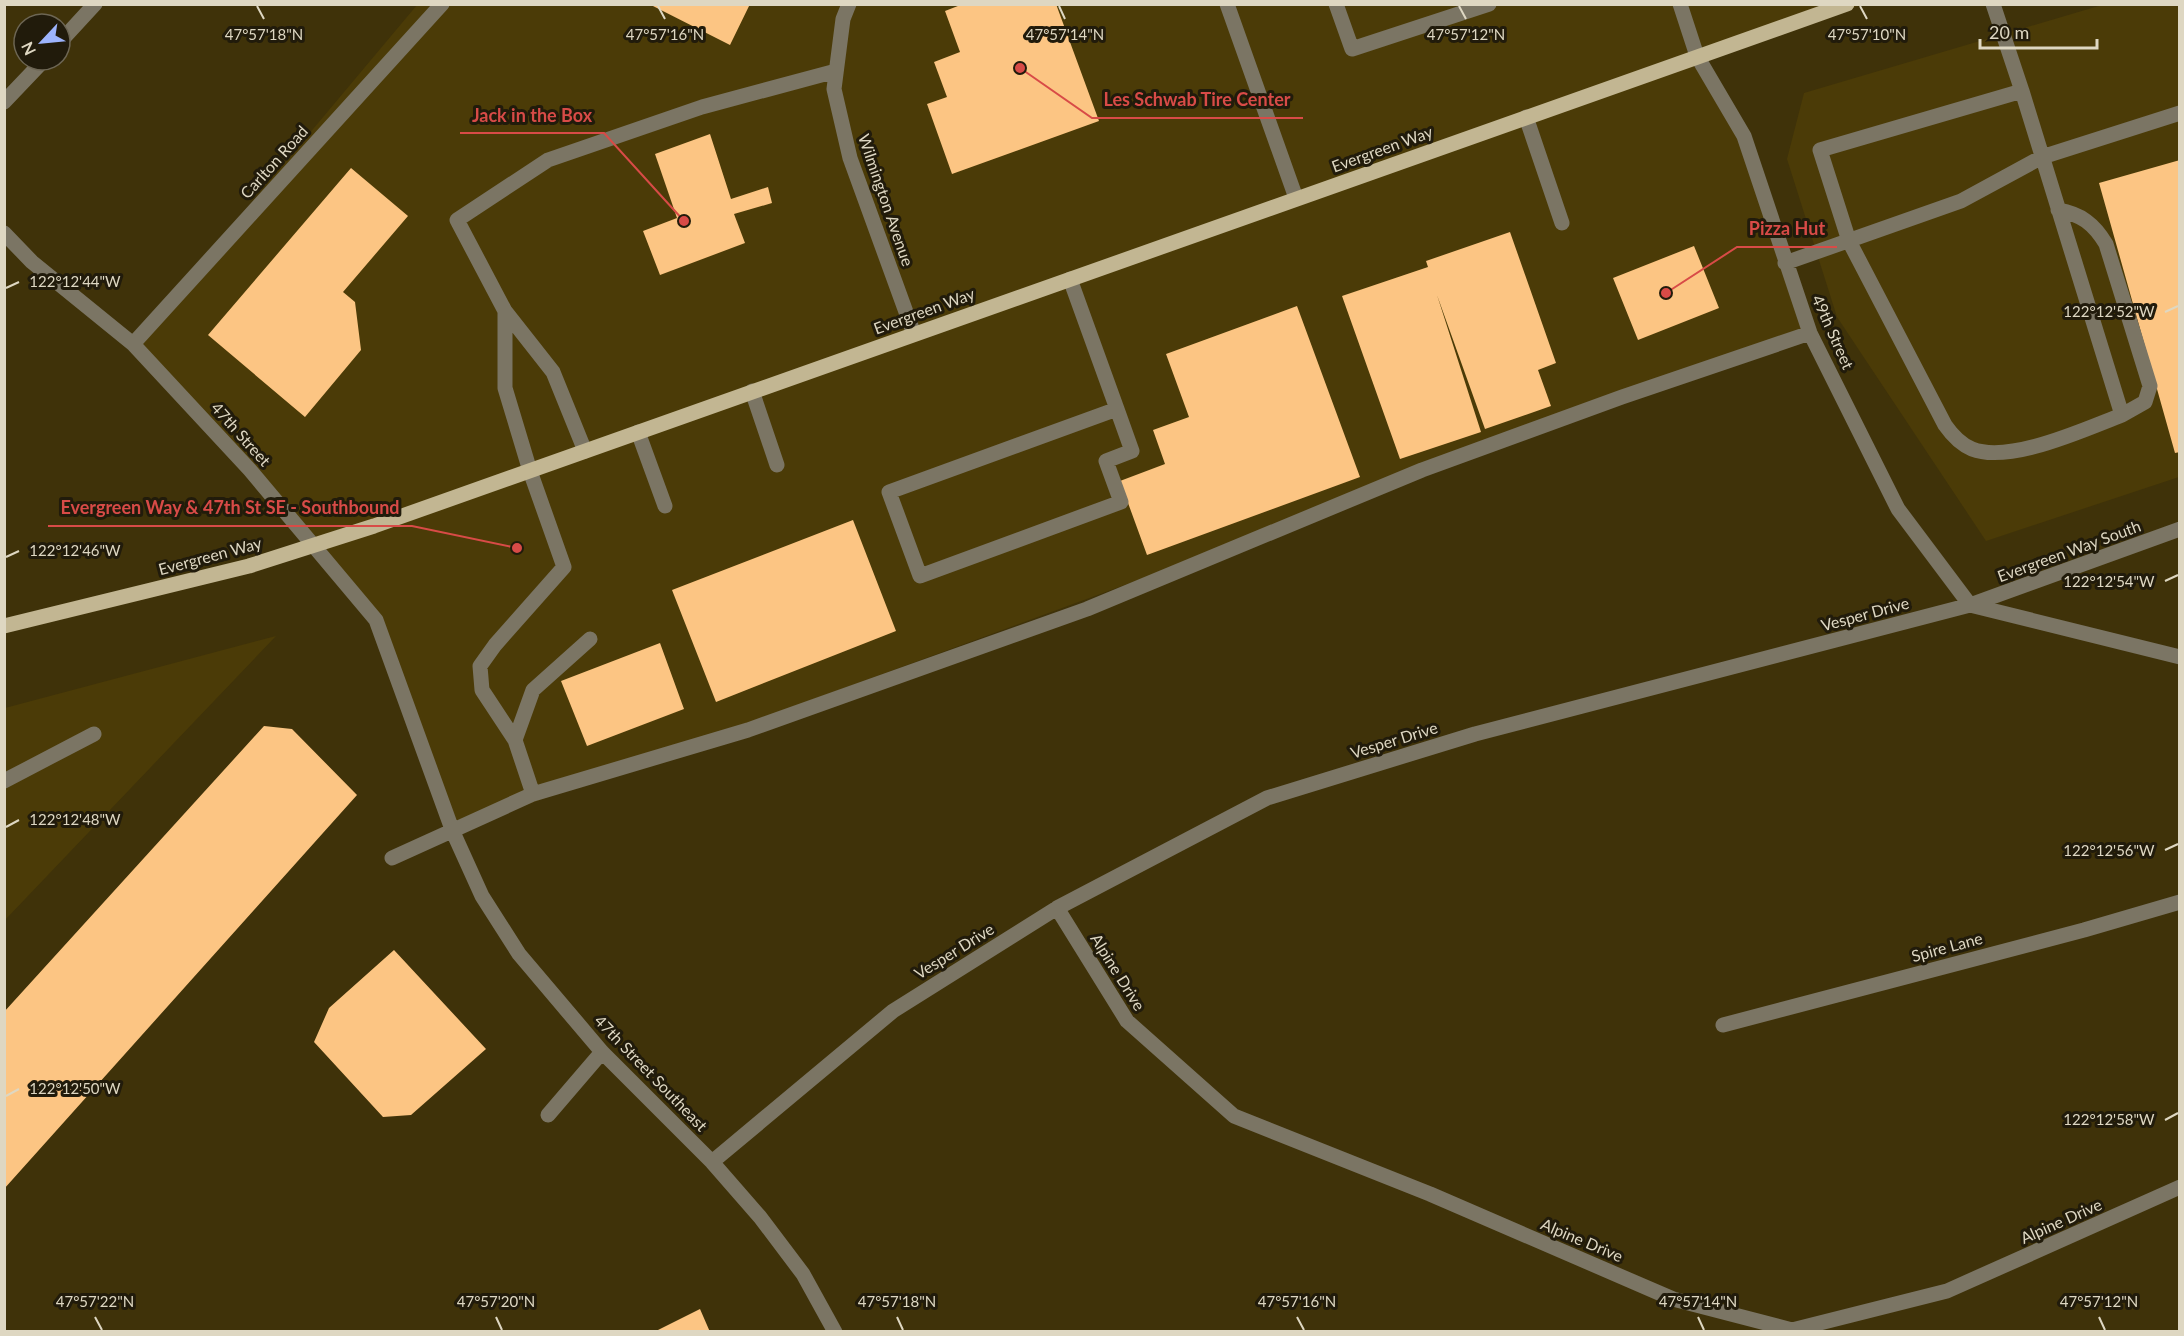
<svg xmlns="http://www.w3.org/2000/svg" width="2184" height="1336" font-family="Lato,sans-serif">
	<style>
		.built { fill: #4b3b07 }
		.building { fill: #fcc583 }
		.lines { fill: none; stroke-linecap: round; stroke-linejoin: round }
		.minor { stroke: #7b7564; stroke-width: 15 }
		.major { stroke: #c2b692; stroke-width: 15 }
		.ticks { fill: none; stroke: #ded7c2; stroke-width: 2 }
		.labels { text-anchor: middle; stroke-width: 6; stroke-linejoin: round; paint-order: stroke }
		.street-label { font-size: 16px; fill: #ded7c2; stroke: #211b0b }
		.ticks-label { font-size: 15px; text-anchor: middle; fill: #ded7c2; stroke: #211b0b; stroke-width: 6; stroke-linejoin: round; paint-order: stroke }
		.leader { fill: none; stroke: #d84b47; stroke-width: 2 }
		.callout-dot { fill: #d84b47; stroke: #211b0b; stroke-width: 2 }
		.callout-label { font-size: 18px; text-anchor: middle; font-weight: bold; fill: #d84b47; stroke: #211b0b; stroke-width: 6; stroke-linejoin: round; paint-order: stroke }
	</style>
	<rect width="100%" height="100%" fill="#3f3209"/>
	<!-- built -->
	<path class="built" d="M417,5H1862L1700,61L1744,136L1810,333L453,832L383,635L133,344Z
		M2102,5H2179V477L1986,541L1837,317L1787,159L1804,93Z
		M276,636L5,920V708Z"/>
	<!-- building -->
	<path class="building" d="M649,4H750L730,45Z
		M963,4H1056L1099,121L952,174L927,104L947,97L934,62L960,52L945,11Z
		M710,134L731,199L768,187L772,203L734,214L745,243L660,275L643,231L677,218L655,154Z
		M2180,160V452L2175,453L2099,183Z
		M351,168L408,216L343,292L355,302L361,350L305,417L208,335Z
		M1510,232L1556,363L1538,370L1551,406L1485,429L1437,295L1481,432L1400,459L1342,296L1428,267L1426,261Z
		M1694,246L1719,308L1638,340L1613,278Z
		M1297,306L1360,477L1147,555L1120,481L1165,464L1153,430L1189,417L1166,354Z
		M853,520L896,631L716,702L672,590Z
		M660,643L684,709L587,746L561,681Z
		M264,726L292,729L357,795L4,1189V1012Z
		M394,950L486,1049L411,1115L383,1117L314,1042L329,1008Z
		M700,1309L710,1332H654Z"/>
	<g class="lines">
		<!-- minor -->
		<path class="minor" d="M849,4L843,19L834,89L850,158L914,334
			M1227,4L1296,198
			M1336,4L1352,49L1489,4
			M1680,4L1697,56L1744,136L1810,333L1898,509L1970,605L2180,529
			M1993,4L2022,91L2122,415C2085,429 2010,464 1972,449C1960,444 1952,435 1945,425L1849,241L1820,150L2022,91
			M60,42L95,4
			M4,102L44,60
			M1526,117L1562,223
			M2058,210C2081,214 2094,224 2106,244L2150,386L2145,402L2122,415
			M4,233L32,262L133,344L250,470L376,620L453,832L482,896L519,954L602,1052L712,1162L760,1217L803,1274L835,1332
			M1785,263L1961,201L2042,157L2180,113
			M1070,279L1117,409L889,492L920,576L1121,502L1106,461L1132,451L1117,409
			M505,311V388L530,471L564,567L495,645L480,666L482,690L515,740
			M133,344L442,4
			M752,391L777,465
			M638,432L665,506
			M585,451L553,372L505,311L457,220L548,160L702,107L836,71
			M4,781L94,734
			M533,794L748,730L1087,609L1422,470L1622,397L1810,333
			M392,858L533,794L515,740L533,690L590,639
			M1057,908L1127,1021L1234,1116L1430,1194L1673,1299L1792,1330L1947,1291L2180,1187
			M1723,1025L2084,930L2180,902
			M548,1115L602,1052
			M712,1162L893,1011L1057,908L1267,798L1475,734L1970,605L2180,657"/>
		<!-- major -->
		<path class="major" d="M4,626L249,566L374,526L1847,4"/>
	</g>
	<!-- ticks -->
	<path class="ticks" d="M257,6L264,19M658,6L665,19M1059,6L1065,19M1459,6L1466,19M1860,6L1867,19M6,288L19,282M2165,312L2178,306M6,557L19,551M2165,581L2178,575M6,827L19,820M2165,850L2178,844M6,1096L19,1089M2165,1120L2178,1113M95,1317L102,1330M496,1317L502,1330M897,1317L903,1330M1297,1317L1304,1330M1698,1317L1704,1330M2099,1317L2105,1330"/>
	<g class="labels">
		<!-- street labels -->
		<g class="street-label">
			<text transform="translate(1382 149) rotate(-20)" y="6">Evergreen Way</text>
			<text transform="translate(274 162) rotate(-48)" y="6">Carlton Road</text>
			<text transform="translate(886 200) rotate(71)" y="6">Wilmington Avenue</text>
			<text transform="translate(924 311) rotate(-20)" y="6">Evergreen Way</text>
			<text transform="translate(1833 332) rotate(66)" y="6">49th Street</text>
			<text transform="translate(241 434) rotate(48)" y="6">47th Street</text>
			<text transform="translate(2069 551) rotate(-20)" y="6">Evergreen Way South</text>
			<text transform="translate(210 556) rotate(-15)" y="6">Evergreen Way</text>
			<text transform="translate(1865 614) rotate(-15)" y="6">Vesper Drive</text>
			<text transform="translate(1394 740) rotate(-17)" y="6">Vesper Drive</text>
			<text transform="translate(1947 947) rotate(-15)" y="6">Spire Lane</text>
			<text transform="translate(954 951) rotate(-32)" y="6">Vesper Drive</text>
			<text transform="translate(1118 972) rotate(58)" y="6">Alpine Drive</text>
			<text transform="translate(651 1073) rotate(46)" y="6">47th Street Southeast</text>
			<text transform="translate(2061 1221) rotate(-24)" y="6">Alpine Drive</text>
			<text transform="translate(1582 1240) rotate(23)" y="6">Alpine Drive</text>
		</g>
	</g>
	<g class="ticks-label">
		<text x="264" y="40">47°57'18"N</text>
		<text x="665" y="40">47°57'16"N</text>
		<text x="1065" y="40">47°57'14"N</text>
		<text x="1466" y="40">47°57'12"N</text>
		<text x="1867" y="40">47°57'10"N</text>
		<text x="75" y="287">122°12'44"W</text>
		<text x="2109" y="317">122°12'52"W</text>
		<text x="75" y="556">122°12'46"W</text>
		<text x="2109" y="587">122°12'54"W</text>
		<text x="75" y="825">122°12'48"W</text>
		<text x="2109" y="856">122°12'56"W</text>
		<text x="75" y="1094">122°12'50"W</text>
		<text x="2109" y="1125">122°12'58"W</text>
		<text x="95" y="1307">47°57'22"N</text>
		<text x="496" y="1307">47°57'20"N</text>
		<text x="897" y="1307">47°57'18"N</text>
		<text x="1297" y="1307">47°57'16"N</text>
		<text x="1698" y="1307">47°57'14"N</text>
		<text x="2099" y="1307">47°57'12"N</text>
	</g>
	<!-- callouts -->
	<path class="leader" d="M1020 68L1092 118H1303M684 221L604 133H460M1666 293L1737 247H1837M517 548L412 526H48"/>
	<g class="callout-dot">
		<circle cx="1020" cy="68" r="6"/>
		<circle cx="684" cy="221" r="6"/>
		<circle cx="1666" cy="293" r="6"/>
		<circle cx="517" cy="548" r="6"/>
	</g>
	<g class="callout-label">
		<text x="1197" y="106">Les Schwab Tire Center</text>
		<text x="532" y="122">Jack in the Box</text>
		<text x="1787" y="235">Pizza Hut</text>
		<text x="230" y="514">Evergreen Way &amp; 47th St SE - Southbound</text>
	</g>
	<!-- border -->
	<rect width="2184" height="1336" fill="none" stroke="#ded7c2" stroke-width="12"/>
	<!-- north arrow -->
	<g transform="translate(42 42) rotate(244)"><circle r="28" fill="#211b0b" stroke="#6d6654" stroke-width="1.5"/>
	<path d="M0-4.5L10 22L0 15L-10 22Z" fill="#9db4fd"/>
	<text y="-9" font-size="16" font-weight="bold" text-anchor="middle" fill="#ded7c2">N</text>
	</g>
	<!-- scale -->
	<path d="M1980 39v9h117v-9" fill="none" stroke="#ded7c2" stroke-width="3"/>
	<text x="1989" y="39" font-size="18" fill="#ded7c2" stroke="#211b0b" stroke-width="4.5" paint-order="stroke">20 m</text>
</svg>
